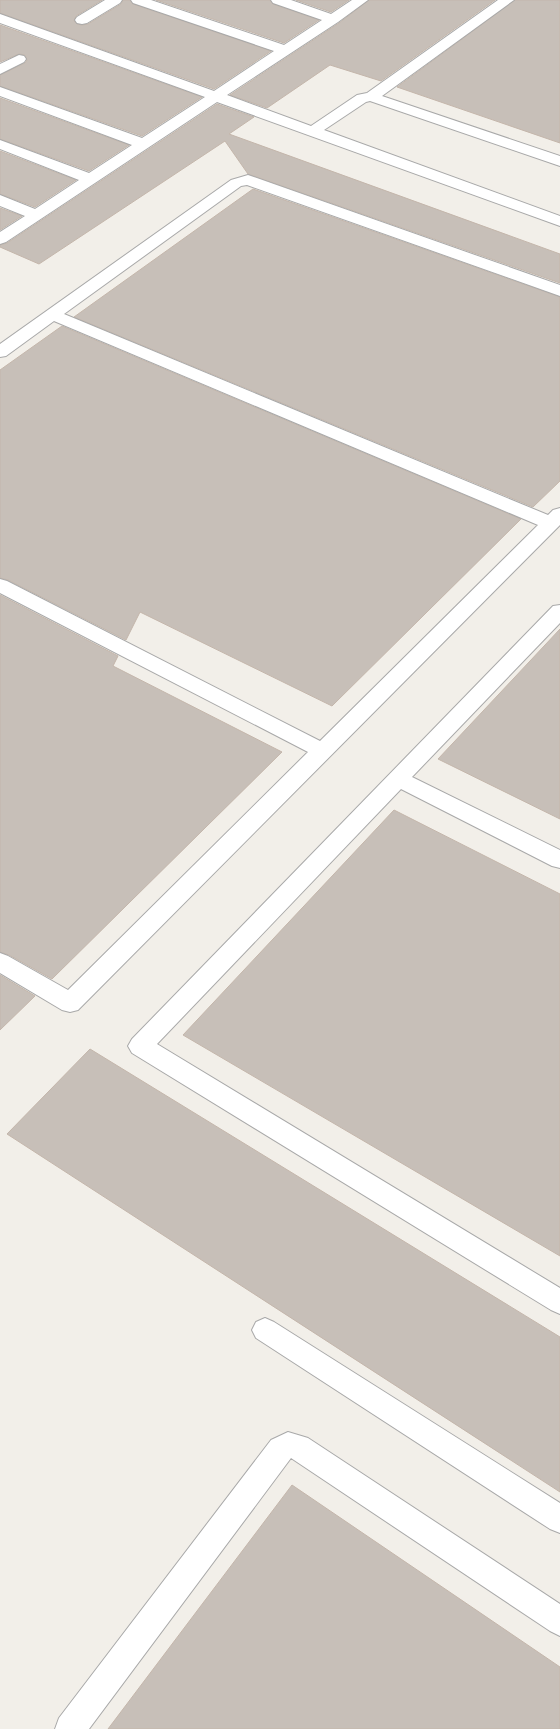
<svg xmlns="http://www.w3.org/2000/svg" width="560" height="1729" font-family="Inter,sans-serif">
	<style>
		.building { fill: #c7bfb8; stroke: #c4b6ab }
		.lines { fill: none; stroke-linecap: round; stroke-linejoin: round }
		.minor-casing { stroke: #a9a9a9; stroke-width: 2 }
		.minor { fill: #fff; fill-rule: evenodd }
	</style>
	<rect width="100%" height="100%" fill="#f2efe9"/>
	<!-- building -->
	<path class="building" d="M0,0H102L76,16L74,21L77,24L82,25L88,24L121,4L123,0H130L133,4L271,51L214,89L0,13Z
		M156,0H270L273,4L319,20L284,43Z
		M296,0H349L331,12Z
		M369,0H495L381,81L330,65L267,108L230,95L339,23Z
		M515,0H560V143L397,87Z
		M0,25L202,97L142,136L0,86V75L25,63L27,60L25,55L19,54L0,62Z
		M0,98L129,145L89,171L0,139Z
		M217,104L254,117L229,134L560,254V283L248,174L225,141L39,264L0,247V245L7,243Z
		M0,151L76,180L35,207L0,194Z
		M253,189L560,297V481L533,507L74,317Z
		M0,208L22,216L0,230Z
		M62,326L521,519L332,706L140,612L126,640L8,580L0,578V370Z
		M0,595L118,656L113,666L282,752L52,979L9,955L0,952Z
		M560,629V819L438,759Z
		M394,810L560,894V1256L183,1035Z
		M0,975L35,996L0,1030Z
		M90,1049L560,1337V1492L7,1134Z
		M292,1485L560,1667V1729H108Z"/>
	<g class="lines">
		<!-- minor casing -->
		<g class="minor-casing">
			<path id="minor" d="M105,0H122L120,3L87,23L82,24L77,23L75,20L77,17Z
				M131,0H151L284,45L322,20L273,3L271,0H291L331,14L352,0H368L338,22L227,95L311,126L357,95L367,93L498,0H514L382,96L560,156V166L370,101L366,102L324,130L560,216V226L217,102L6,242L0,244V232L25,216L0,206V195L35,209L79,180L0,149V140L89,173L132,145L0,96V87L142,138L205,97L0,23V14L214,91L274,51L133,3Z
				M19,55L24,56L26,59L24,62L0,74V64Z
				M248,175L560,285V296L247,185L241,186L64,314L548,515L553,510L560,508V525L78,1010L70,1012L62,1010L0,973V953L8,956L68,990L308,752L0,593V579L7,581L320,741L538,525L54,321L6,356L0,357V344L231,180Z
				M560,605V623L412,777L560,850V868L552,866L401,789L157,1044L560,1288V1314L551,1310L132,1053L128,1046L132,1039L553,606Z
				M265,1318L274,1322L560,1503V1533L550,1529L256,1338L252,1330L256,1322Z
				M288,1432L308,1438L560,1604V1636L550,1631L291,1458L89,1729H55L59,1718L271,1440Z"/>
		</g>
		<!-- minor -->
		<use href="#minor" class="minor"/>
	</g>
</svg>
